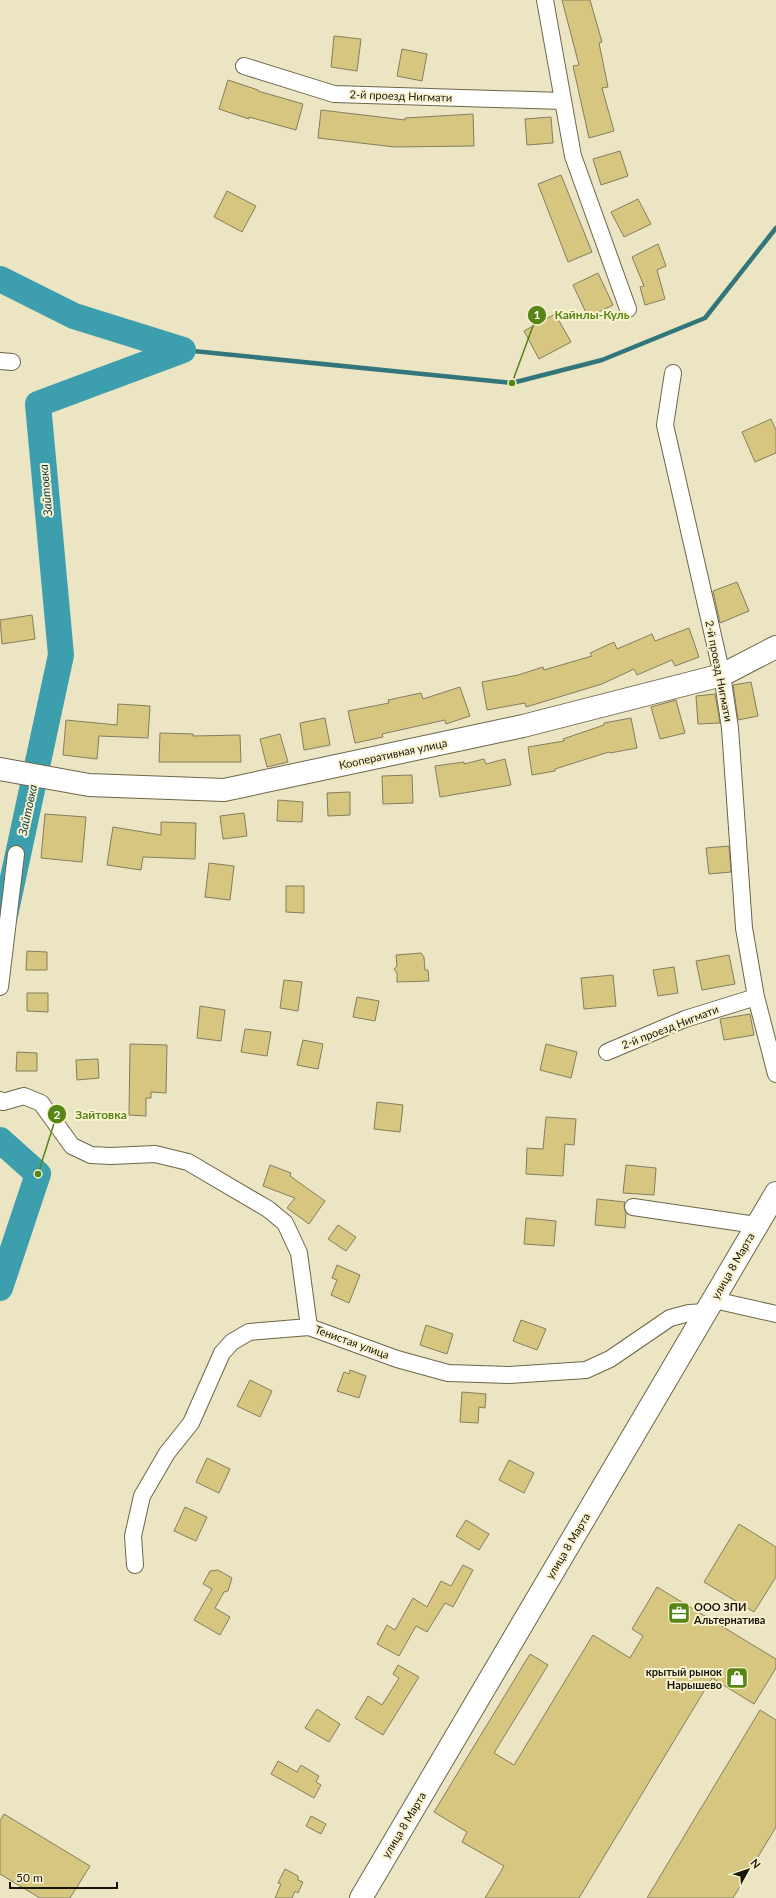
<svg xmlns="http://www.w3.org/2000/svg" width="776" height="1898" font-family="Lato,sans-serif">
	<style>
		.lines { fill: none; stroke-linecap: round; stroke-linejoin: round }
		.stream { stroke: #32767c; stroke-width: 4.5 }
		.river { stroke: #3d9fad; stroke-width: 26 }
		.building { fill: #d6c67f; stroke: #847e5f }
		.minor-casing { stroke: #6c6648; stroke-width: 18 }
		.secondary-casing { stroke: #6c6648; stroke-width: 24 }
		.minor { stroke: #fff; stroke-width: 16 }
		.secondary { stroke: #fff; stroke-width: 22 }
		.labels { text-anchor: middle; stroke-width: 4; stroke-linejoin: round; paint-order: stroke }
		.street-label { font-size: 11px; fill: #18160a; stroke: #f9f2d0 }
		.poi-label { font-size: 11px; font-weight: bold; fill: #18160a; stroke: #f9f2d0; text-anchor: start }
		.water-label { font-size: 12px; font-style: italic; fill: #113e45; stroke: #f9f2d0 }
		.leader { fill: none; stroke: #588616; stroke-width: 1.5 }
		.callout-dot { fill: #588616; stroke: #f9f2d0; stroke-width: 1.5 }
		.mark-label { font-size: 12px; text-anchor: middle; font-weight: bold; fill: #fff }
		.callout-label { font-size: 12px; text-anchor: middle; font-weight: bold; fill: #588616; stroke: #f9f2d0; stroke-width: 4; stroke-linejoin: round; paint-order: stroke }
	</style>
	<rect width="100%" height="100%" fill="#ece5c3"/>
	<g class="lines">
		<!-- stream -->
		<path class="stream" d="M183,350L512,383L602,360L705,318L776,228"/>
		<!-- river -->
		<path class="river" d="M0,279L74,316L183,350L38,404L61,655L5,915L0,917
			M0,1140L38,1174L0,1288"/>
	</g>
	<!-- building -->
	<path class="building" d="M562,0H590L602,42L599,43L608,87L602,88L614,131L589,138L573,66L579,65Z
		M334,36L361,39L357,71L331,67Z
		M402,49L427,54L422,81L397,76Z
		M228,80L258,90V91L303,104L296,130L249,117V119L219,109Z
		M321,110L405,120V118L473,114L474,146L395,147L318,138Z
		M551,117L553,143L527,145L525,119Z
		M620,151L628,176L601,185L593,159Z
		M561,175L592,252L568,262L538,184Z
		M227,191L256,206L242,232L214,217Z
		M638,199L651,224L624,237L611,212Z
		M658,244L666,266L657,270L665,299L645,305L640,287L644,286L632,257Z
		M598,273L613,305L588,317L573,285Z
		M555,314L571,342L539,359L524,331Z
		M771,419L776,430V453L755,462L742,432Z
		M737,582L749,611L720,623L713,591Z
		M32,615L35,639L2,644L0,620Z
		M689,628L699,657L675,666L672,660L637,675L634,669L602,684L526,707L525,703L487,710L482,682L518,675L543,667L544,670L592,656L590,653L614,642L617,649L652,634L655,641Z
		M751,682L758,716L738,720L733,685Z
		M460,687L470,716L446,724L445,720L382,734L383,737L355,743L348,711L389,703L388,700L421,693L423,699Z
		M715,694L720,723L698,724L696,696Z
		M676,700L685,733L660,739L651,707Z
		M118,704L150,706L148,738L99,736L97,759L63,755L66,720L117,725Z
		M325,718L330,745L304,750L300,723Z
		M631,718L637,748L610,753L609,752L555,769V771L532,775L528,747L564,741L563,739L604,725V723Z
		M160,733L193,734V736L240,735L241,762H159Z
		M280,734L288,762L267,767L260,739Z
		M484,759L486,764L505,759L511,785L440,797L435,766L464,762V764Z
		M412,775L413,803L383,804L382,776Z
		M350,792V815L328,816L327,793Z
		M278,800L303,802L302,822L277,821Z
		M244,813L247,836L223,839L220,816Z
		M45,814L86,817L82,862L41,858Z
		M161,822L196,823L195,859L143,857L141,870L107,865L113,827L161,835Z
		M729,846L731,872L709,874L706,848Z
		M209,863L234,866L230,900L205,897Z
		M286,886H304V913L286,912Z
		M27,951L47,952V970H26Z
		M421,953L424,957L425,970H428L429,981L397,982V973L394,969L397,966L396,955Z
		M729,955L735,984L702,990L696,961Z
		M674,967L678,993L658,996L653,970Z
		M613,975L616,1006L584,1009L581,978Z
		M284,980L302,982L298,1011L280,1008Z
		M27,993H48V1012L27,1011Z
		M357,997L379,1001L375,1021L353,1017Z
		M200,1006L225,1010L221,1041L197,1038Z
		M750,1014L754,1035L724,1040L720,1019Z
		M245,1029L271,1032L267,1056L241,1052Z
		M303,1040L323,1044L318,1069L297,1065Z
		M130,1044L167,1045L166,1093L151,1092V1098H146V1116L129,1115Z
		M546,1044L577,1052L571,1078L540,1070Z
		M17,1052L37,1053V1071H16Z
		M98,1059L99,1078L77,1080L76,1060Z
		M377,1102L403,1105L400,1132L374,1129Z
		M546,1117L576,1119L574,1145L565,1144L563,1176L526,1174L527,1148L543,1149Z
		M270,1165L291,1173L290,1176L325,1201L309,1224L287,1208L295,1198L263,1186Z
		M626,1165L656,1168L654,1195L623,1193Z
		M597,1199L625,1202L624,1206L626,1213L625,1228L595,1225Z
		M526,1218L556,1221L554,1246L524,1244Z
		M338,1225L356,1237L346,1251L328,1239Z
		M337,1265L360,1275L349,1303L331,1295L337,1280L332,1278Z
		M521,1320L546,1329L537,1350L513,1341Z
		M426,1325L453,1334L447,1354L420,1345Z
		M350,1370L366,1376L359,1398L337,1391L344,1372L349,1374Z
		M250,1380L272,1391L260,1417L237,1406Z
		M462,1392L486,1394L485,1408L479,1407L478,1423L460,1422Z
		M207,1458L230,1469L219,1493L196,1482Z
		M509,1460L534,1473L524,1493L499,1480Z
		M185,1507L207,1517L196,1541L174,1531Z
		M466,1520L489,1534L479,1550L456,1536Z
		M739,1524L776,1547V1577L754,1612L704,1582Z
		M463,1565L473,1570L453,1607L445,1603L427,1632L416,1626L399,1656L377,1644L387,1625L395,1630L413,1598L427,1607L441,1581L451,1586Z
		M218,1570L232,1578L228,1591L224,1592L215,1608L230,1617L220,1635L194,1620L212,1589L203,1584L210,1571Z
		M657,1587L776,1659V1668L754,1704L712,1678L579,1898H485L504,1866L462,1842L467,1832L434,1812L530,1654L548,1665L494,1753L514,1765L593,1635L630,1658L643,1636L632,1629Z
		M398,1665L419,1677L383,1735L355,1718L368,1696L382,1705L399,1678L393,1674Z
		M317,1709L340,1724L329,1742L305,1728Z
		M760,1710L776,1720V1827L733,1898H647Z
		M278,1761L297,1772L301,1765L319,1776L316,1782L321,1785L314,1798L271,1774Z
		M4,1814L90,1866L70,1898H40L0,1874V1821Z
		M311,1816L326,1824L321,1834L306,1826Z
		M285,1869L298,1876V1880L303,1882L298,1893L295,1891L292,1898H275L281,1884L278,1883Z"/>
	<g class="lines">
		<!-- minor casing -->
		<g class="minor-casing">
			<path id="minor" d="M545,0L573,156L628,309
				M244,66L334,94L563,101
				M0,361L12,362
				M673,373L665,425L722,675L730,728L744,928L756,997L776,1074
				M0,987L16,854
				M607,1052L685,1019L756,997
				M0,1100L3,1102L24,1096L41,1103L72,1146L91,1155L111,1156L155,1154L188,1162L268,1209L285,1223L299,1253L309,1327
				M633,1207L756,1225
				M714,1300L776,1314
				M135,1565L133,1536L142,1496L167,1453L191,1423L222,1353L232,1342L249,1332L309,1327L397,1359L448,1373L509,1375L586,1370L610,1359L670,1318L689,1313L706,1312"/>
		</g>
		<!-- secondary casing -->
		<g class="secondary-casing">
			<path id="secondary" d="M0,769L89,785L224,790L523,726L722,675L776,647
				M361,1898L776,1193"/>
		</g>
		<!-- minor -->
		<use href="#minor" class="minor"/>
		<!-- secondary -->
		<use href="#secondary" class="secondary"/>
	</g>
	<!-- icons -->
	<defs>
		<g id="office-square" transform="scale(1.15)"><rect x="-9" y="-9" width="18" height="18" rx="4" fill="#588616" stroke="#f9f2d0"/><path d="M-6-3h4V-5.5h4V-3h4V5H-6ZM-1-4.5V-3h2v-1.5ZM-6 0V1H6V0Z" fill="#fff"/></g>
		<g id="shop-square" transform="scale(1.15)"><rect x="-9" y="-9" width="18" height="18" rx="4" fill="#588616" stroke="#f9f2d0"/><path d="M-5-2.5h2.3a2.7 3.5 0 0 1 5.4 0H5L5.5 6h-11ZM-1.5-2.5h3a1.5 2.3 0 0 0-3 0Z" fill="#fff"/></g>
	</defs>
	<g fill-rule="evenodd">
		<use href="#office-square" x="679" y="1613"/>
		<use href="#shop-square" x="737" y="1678"/>
	</g>
	<g class="labels">
		<!-- street labels -->
		<g class="street-label">
			<text transform="translate(401 96) rotate(2)" y="4">2-й проезд Нигмати</text>
			<text transform="translate(719 671) rotate(79)" y="4">2-й проезд Нигмати</text>
			<text transform="translate(393 754) rotate(-12)" y="4">Кооперативная улица</text>
			<text transform="translate(670 1027) rotate(-21)" y="4">2-й проезд Нигмати</text>
			<text transform="translate(733 1266) rotate(-60)" y="4">улица 8 Марта</text>
			<text transform="translate(352 1342) rotate(20)" y="4">Тенистая улица</text>
			<text transform="translate(568 1546) rotate(-59)" y="4">улица 8 Марта</text>
			<text transform="translate(404 1825) rotate(-59)" y="4">улица 8 Марта</text>
		</g>
		<!-- poi labels -->
		<g class="poi-label">
			<text x="694" y="1611">ООО ЗПИ<tspan x="694" dy="13">Альтернатива</tspan></text>
			<text x="722" y="1676" text-anchor="end">крытый рынок<tspan x="722" dy="13">Нарышево</tspan></text>
		</g>
		<!-- water labels -->
		<g class="water-label">
			<text transform="translate(46 490) rotate(-95)" y="4">Зайтовка</text>
			<text transform="translate(28 810) rotate(-78)" y="4">Зайтовка</text>
		</g>
	</g>
	<!-- callouts -->
	<path class="leader" d="M512 383L537 315M38 1174L57 1114"/>
	<g class="callout-dot">
		<circle cx="512" cy="383" r="4"/>
		<circle cx="38" cy="1174" r="4"/>
		<circle cx="537" cy="315" r="10"/>
		<circle cx="57" cy="1114" r="10"/>
	</g>
	<g class="mark-label">
		<text x="537" y="319">1</text>
		<text x="57" y="1119">2</text>
	</g>
	<g class="callout-label">
		<text x="592" y="319">Кайнлы-Куль</text>
		<text x="101" y="1119">Зайтовка</text>
	</g>
	<!-- north arrow -->
	<g transform="translate(748 1870) rotate(50)" stroke="#f9f2d0" stroke-width="3" paint-order="stroke">
	<path d="M0-3L7 15L0 10L-7 15Z" fill="#18160a"/>
	<text y="-6" font-size="11" font-weight="bold" text-anchor="middle" fill="#18160a">N</text>
	</g>
	<!-- scale -->
	<path d="M10 1882v6h107v-6" fill="none" stroke="#18160a" stroke-width="2"/>
	<text x="16" y="1882" font-size="12" fill="#18160a" stroke="#f9f2d0" stroke-width="3" paint-order="stroke">50 m</text>
</svg>
